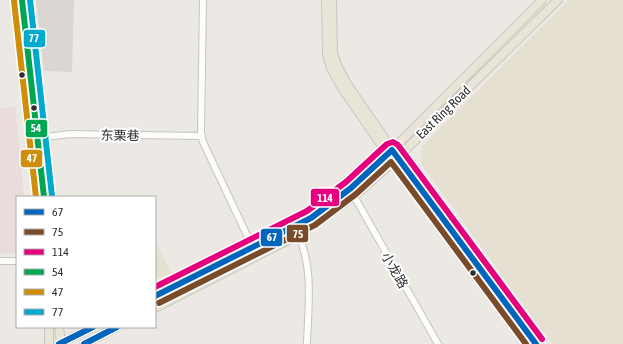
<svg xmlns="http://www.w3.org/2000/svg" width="623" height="344" font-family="'Asap Condensed','Noto Sans SC',sans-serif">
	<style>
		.education { fill: #e6e0d3 }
		.medical { fill: #e9dcdb }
		.plaza { fill: #dad6d2 }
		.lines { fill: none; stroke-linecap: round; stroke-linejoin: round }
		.minor-casing { stroke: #c5c4c5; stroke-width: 8 }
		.major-casing { stroke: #c6c5c4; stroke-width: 10 }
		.minor { stroke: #fcfcfb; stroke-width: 6 }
		.major { stroke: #e8e4d6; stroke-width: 8 }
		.bus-1-casing { stroke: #fff; stroke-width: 9 }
		.bus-2-casing { stroke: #fff; stroke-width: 9 }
		.bus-3-casing { stroke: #fff; stroke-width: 9 }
		.bus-4-casing { stroke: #fff; stroke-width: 9 }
		.bus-5-casing { stroke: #fff; stroke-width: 9 }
		.bus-6-casing { stroke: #fff; stroke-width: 9 }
		.bus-1 { stroke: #0065bd; stroke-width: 6 }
		.bus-2 { stroke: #7a4b2a; stroke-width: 6 }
		.bus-3 { stroke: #e5007d; stroke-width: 6 }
		.bus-4 { stroke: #00a651; stroke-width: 6 }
		.bus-5 { stroke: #cf8e09; stroke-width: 6 }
		.bus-6 { stroke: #00a9ce; stroke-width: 6 }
		.bus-dot { fill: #2e2e2e; stroke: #fff; stroke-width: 1.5 }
		.labels { text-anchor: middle; stroke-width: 4; stroke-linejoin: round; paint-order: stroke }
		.street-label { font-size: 13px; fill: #2e2e2e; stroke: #fff }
		.line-badge { stroke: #fff; stroke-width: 1.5 }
		.badge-label { font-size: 11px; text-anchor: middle; font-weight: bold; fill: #fff }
	</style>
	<rect width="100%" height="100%" fill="#ece8e4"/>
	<!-- education -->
	<path class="education" d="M569,0H623V344H552L421,164L422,146Z
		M155,239L171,273L155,280Z"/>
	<!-- medical -->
	<path class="medical" d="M15,107L24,197H17V253L0,254V108Z"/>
	<!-- plaza -->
	<path class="plaza" d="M36,0H74L72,72L44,71Z"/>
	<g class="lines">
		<!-- minor casing -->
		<g class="minor-casing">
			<path id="minor" d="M203,0L201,134L203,142L253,248
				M38,138L70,134L202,136
				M354,196L438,344
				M298,235C314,267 308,309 307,344
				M0,261H17"/>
		</g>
		<!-- major casing -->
		<g class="major-casing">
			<path id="major" d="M15,0L37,197
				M22,0L44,197
				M326,0L327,55L331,68L342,88L404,178L529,344
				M332,0L333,54L337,65L347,84L409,174L536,344
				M155,296L293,228L327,207L388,154L542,0
				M155,308L298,235L354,196L393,162L558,0
				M49,327V344
				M59,327L61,344
				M59,344L93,327
				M84,344L117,327"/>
		</g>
		<!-- minor -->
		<use href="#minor" class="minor"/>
		<!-- major -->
		<use href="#major" class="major"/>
		<!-- bus-1 casing -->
		<g class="bus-1-casing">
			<path id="bus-1" d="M155,296L311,218L351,188L392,150L536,344
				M59,344L93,327
				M84,344L117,327"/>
		</g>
		<!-- bus-2 casing -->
		<g class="bus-2-casing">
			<path id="bus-2" d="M159,303L315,225L356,194L391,162L526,344"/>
		</g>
		<!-- bus-3 casing -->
		<g class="bus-3-casing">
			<path id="bus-3" d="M155,287L307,211L346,182L387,144L393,142L398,145L542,339"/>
		</g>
		<!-- bus-4 casing -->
		<g class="bus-4-casing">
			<path id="bus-4" d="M22,0L44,197"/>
		</g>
		<!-- bus-5 casing -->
		<g class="bus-5-casing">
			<path id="bus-5" d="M14,1L36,197"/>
		</g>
		<!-- bus-6 casing -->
		<g class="bus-6-casing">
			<path id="bus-6" d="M30,0L52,196"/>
		</g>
		<!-- bus-1 -->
		<use href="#bus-1" class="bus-1"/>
		<!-- bus-2 -->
		<use href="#bus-2" class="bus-2"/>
		<!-- bus-3 -->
		<use href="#bus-3" class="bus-3"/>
		<!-- bus-4 -->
		<use href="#bus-4" class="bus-4"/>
		<!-- bus-5 -->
		<use href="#bus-5" class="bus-5"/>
		<!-- bus-6 -->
		<use href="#bus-6" class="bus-6"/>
	</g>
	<!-- markers -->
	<g class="bus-dot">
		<circle cx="22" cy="75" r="3.5"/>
		<circle cx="34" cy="108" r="3.5"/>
		<circle cx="473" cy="273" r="3.5"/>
	</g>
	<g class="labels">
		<!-- street labels -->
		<g class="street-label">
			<text transform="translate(443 112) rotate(-44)" y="5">East Ring Road</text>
			<text transform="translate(120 135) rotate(1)" y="5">东栗巷</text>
			<text transform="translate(395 270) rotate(60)" y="5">小龙路</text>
		</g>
	</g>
	<g class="line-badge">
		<rect x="23" y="29" width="23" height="19" rx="4" fill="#00a9ce"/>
		<rect x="25" y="119" width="23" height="19" rx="4" fill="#00a651"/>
		<rect x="20" y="149" width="23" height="19" rx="4" fill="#cf8e09"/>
		<rect x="310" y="188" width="30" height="19" rx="4" fill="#e5007d"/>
		<rect x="286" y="224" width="23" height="19" rx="4" fill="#7a4b2a"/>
		<rect x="260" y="228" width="23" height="19" rx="4" fill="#0065bd"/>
	</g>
	<g class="badge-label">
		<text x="34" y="42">77</text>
		<text x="36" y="132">54</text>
		<text x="32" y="162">47</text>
		<text x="325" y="202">114</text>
		<text x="298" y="238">75</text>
		<text x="272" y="241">67</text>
	</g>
	<!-- legend -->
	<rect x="16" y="196" width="140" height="132" fill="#ffffff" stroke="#ababab"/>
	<rect x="24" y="209" width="20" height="6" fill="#0065bd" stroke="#ababab"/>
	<text x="52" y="216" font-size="12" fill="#2e2e2e">67</text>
	<rect x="24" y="229" width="20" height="6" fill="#7a4b2a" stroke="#ababab"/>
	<text x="52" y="236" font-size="12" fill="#2e2e2e">75</text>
	<rect x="24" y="249" width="20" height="6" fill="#e5007d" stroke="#ababab"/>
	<text x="52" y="256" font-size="12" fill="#2e2e2e">114</text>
	<rect x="24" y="269" width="20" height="6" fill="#00a651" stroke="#ababab"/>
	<text x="52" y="276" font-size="12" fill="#2e2e2e">54</text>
	<rect x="24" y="289" width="20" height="6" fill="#cf8e09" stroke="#ababab"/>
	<text x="52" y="296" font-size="12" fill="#2e2e2e">47</text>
	<rect x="24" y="309" width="20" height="6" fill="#00a9ce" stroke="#ababab"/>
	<text x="52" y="316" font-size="12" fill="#2e2e2e">77</text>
</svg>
